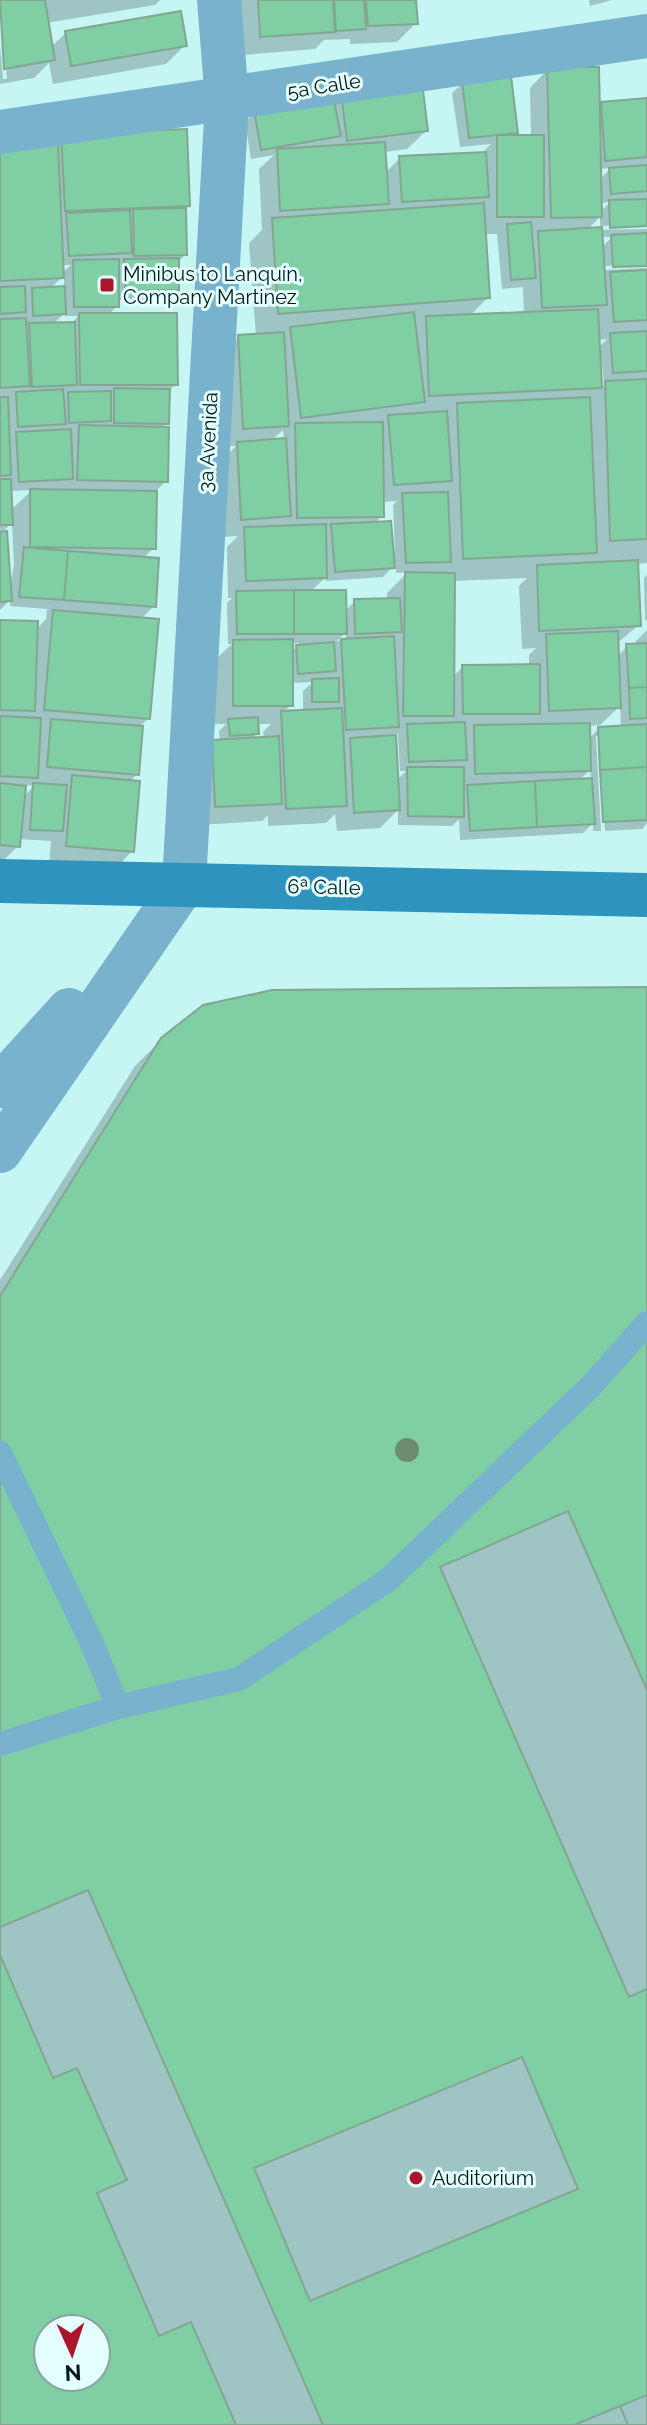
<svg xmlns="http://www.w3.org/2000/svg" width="647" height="2425" font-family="Raleway,sans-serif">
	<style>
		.shadow { fill: #0003; fill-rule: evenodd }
		.building { fill: #7fcea4; stroke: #83a692; stroke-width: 2; fill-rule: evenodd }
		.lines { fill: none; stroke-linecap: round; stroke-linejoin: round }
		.service { stroke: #78b2cd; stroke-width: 24 }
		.minor { stroke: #78b2cd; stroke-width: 44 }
		.tertiary { stroke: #78b2cd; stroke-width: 44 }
		.secondary { stroke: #2f94bd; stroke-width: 44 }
		.tree { fill: #6d8b6e }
		.poi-dot { fill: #ab162c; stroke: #e3fffe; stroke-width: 3 }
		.labels { text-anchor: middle; stroke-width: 6; stroke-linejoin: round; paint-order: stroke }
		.street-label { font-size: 20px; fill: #061717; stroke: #e3fffe }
		.poi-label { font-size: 20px; fill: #061717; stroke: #e3fffe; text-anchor: start }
	</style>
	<rect width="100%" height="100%" fill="#c6f6f4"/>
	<!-- shadow -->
	<path class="shadow" d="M0,0H160L155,5L46,23L51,47L66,33L185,45L166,64L53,84L49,63L34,78L0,84V46L3,79H7Z
		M240,0H414L416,23L397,42L350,44V39L324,40L315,49L243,55Z
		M589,0H612L590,6Z
		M548,69L598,108L602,104L647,100V224L600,226V217L587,230L647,229V264L603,266V270L647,268V563L636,564L639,625L616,644L617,657L627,646H636V641L647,630V823L642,829L605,831L600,736H596L601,831H593V823L583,833L460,840L459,819L452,826L398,825V810L380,828L337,831L335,814L326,823L268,826V815L262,821L198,825L194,760L220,741L219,731L226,724H215V660L232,644H228L227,603L232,598H228L227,547L238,536L224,537L220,462L236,446H225L220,355L239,337L256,336L249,243L262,230L259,169L274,155L251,159L245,122L255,112L342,94L426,131L407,149L384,152L385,173L400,158L481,154L491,144L460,147L452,93L463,83L516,132L512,137H531L530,88ZM611,168L599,180V169ZM610,202L600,212V203ZM484,234H497L502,289L523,287L524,314L470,316L488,297ZM601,237H612L601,248ZM607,339L598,348V340ZM599,364H602L604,385L600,389ZM283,430L284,437L271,441ZM397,501L393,505L395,551L392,552L374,524L382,516V502ZM396,563V573L408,572L387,593V600L355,601L344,612L310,592L325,578V581L383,577ZM527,578L519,586L522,649L536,648L529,655V666L463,667L452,677L453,581ZM346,632V640L337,641ZM291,643H300L291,652ZM313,682L303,691V712L283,713L291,705V683ZM620,706L621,728L598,729L589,739L588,726L600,725ZM256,724H271L263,732L264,739L251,740L257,733ZM394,734H398L400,771H406L396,781ZM590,770L591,781H578Z
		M62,135L188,205L184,208L185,255L177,263V289L167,299L117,300V306L108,315L176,384L168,392L167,423L161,429L166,481L155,492L154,548L142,559L154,606L141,619L149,718L138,728L137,774L129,782L132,851L114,870L49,864L51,841L19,839L18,846L0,864V622L36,630L46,619L47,609L10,606L11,599L0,610V149ZM61,265H71L61,274ZM64,275V288L50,289ZM65,313V316H78L71,324H53ZM32,490L10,511L9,491ZM12,522L14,565L9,592L1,534ZM28,785L34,786L23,797V789Z
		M647,575V620H645L644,578Z
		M647,989V2425H0V1280L135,1066L162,1039ZM48,2329H96V2377H48Z"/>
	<!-- building -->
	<path class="building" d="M0,0H45L55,60L4,69Z
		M258,0H333L335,32L260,37Z
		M334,0H364L366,29L336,31Z
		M366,0H416L418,24L368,26Z
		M181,11L187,46L71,66L65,31Z
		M547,67H599L602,217L551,218Z
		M511,76L518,133L469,138L462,81Z
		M422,82L428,131L347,141L341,92Z
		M333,96L341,136L261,150L254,110Z
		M647,98V157L605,161L601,102Z
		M187,129L190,206L65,211L61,133Z
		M497,135H544V217H497Z
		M385,142L389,204L280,211L277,149Z
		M58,143L64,278L0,281V146Z
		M486,152L489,197L402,202L399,156Z
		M647,165V191L611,194L609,168Z
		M647,199V226L610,228L609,200Z
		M484,203L490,298L278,314L272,218Z
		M186,208L187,255L134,256L133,209Z
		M130,210L132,253L69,256L66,213Z
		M531,222L536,278L511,280L507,224Z
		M602,227L607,305L542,308L538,231Z
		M647,233V266L613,267L611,235Z
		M179,258V290L125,291L124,259Z
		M119,259V307H74L73,260Z
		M647,270V320L614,322L610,272Z
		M25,286L26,312L0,314V287Z
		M65,286L66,314L33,316L32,288Z
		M598,309L602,388L429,396L426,316Z
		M414,312L425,402L301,418L290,327Z
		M79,313H177L178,385H80Z
		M26,318L30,386L0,388V319Z
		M75,322L77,385L32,387L29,323Z
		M647,331V371L613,373L610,333Z
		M284,332L289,426L243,429L238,335Z
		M647,379V539L610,541L605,381Z
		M114,388L170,389L169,424L114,423Z
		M63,389L66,424L18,427L16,392Z
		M111,391V421L69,423L68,392Z
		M0,397H8L11,475L0,476Z
		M590,397L597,553L463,559L457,403Z
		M447,411L452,481L394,485L388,415Z
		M383,422L384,517L297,518L295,423Z
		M79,425L169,427L168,482L77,480Z
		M71,429L73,479L19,482L16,432Z
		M286,438L291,516L241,520L237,442Z
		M0,479H11L13,525H0Z
		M30,489L157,491L156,549L30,547Z
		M448,492L451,562L406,563L402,493Z
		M391,521L395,568L335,572L331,524Z
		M326,524L327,578L246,581L244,527Z
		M7,531L12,601L0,602V532Z
		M24,547L68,551L64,600L19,597Z
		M68,551L159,558L156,607L64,600Z
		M638,560L641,626L539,631L537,565Z
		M405,572L455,573L454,716H403Z
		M294,590V634H237L236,591Z
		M294,590H346L347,634H294Z
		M400,598L402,632L355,634L354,599Z
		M53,610L159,619L150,719L44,710Z
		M0,620L38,621L35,711L0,710Z
		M618,631L621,708L549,711L546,634Z
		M394,636L399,727L346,730L341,639Z
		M293,639V706H233V640Z
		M334,642L336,671L298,674L296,645Z
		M647,643V687L629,688L626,644Z
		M540,664V714H463L462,665Z
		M339,678V702H312V679Z
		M647,687V718L630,719L629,688Z
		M342,708L347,806L286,809L281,711Z
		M0,716L41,718L38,778L0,776Z
		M258,717L259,734L230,736L228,719Z
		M51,719L143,726L139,775L47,767Z
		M465,722L467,760L409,762L407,724Z
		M590,723L591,771L475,774L474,725Z
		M647,724V767L600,770L598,727Z
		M396,735L400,810L354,813L350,738Z
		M279,736L282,804L215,807L212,740Z
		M407,767H464V817L408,816Z
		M647,767V820L603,822L600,770Z
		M72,775L140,781L134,852L66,846Z
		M592,778L595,824L537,827L535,781Z
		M535,781L537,827L470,831L467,785Z
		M0,783L26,786L20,847L0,845Z
		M33,783L67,785L63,831L30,830Z
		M647,987V2425H0V1296L161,1038L203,1005L272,990ZM48,2329H96V2377H48Z
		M568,1511L647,1690V1989L629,1997L440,1567Z
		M88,1890L323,2425H236L191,2322L159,2336L97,2193L127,2180L77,2068L53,2078L0,1955V1927Z
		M522,2057L578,2189L310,2301L254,2168Z
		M647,2395V2425H628L620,2406Z
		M620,2406L628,2425H574Z"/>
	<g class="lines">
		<!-- service -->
		<path class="service" d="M0,1453L91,1641L118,1707L239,1679L388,1580L591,1386L647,1323
			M0,1744L118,1707"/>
		<!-- minor -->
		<path class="minor" d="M0,132L647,36
			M0,1086L69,1010
			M0,1151L184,884"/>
		<!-- tertiary -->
		<path class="tertiary" d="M184,884L227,100L219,0"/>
		<!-- secondary -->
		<path class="secondary" d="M0,881L647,895"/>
	</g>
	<!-- trees -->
	<circle class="tree" cx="407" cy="1450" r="12"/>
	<!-- markers -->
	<g class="poi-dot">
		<rect x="99" y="277" width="16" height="16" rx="4"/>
		<circle cx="416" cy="2178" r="8"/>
	</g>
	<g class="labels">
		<!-- street labels -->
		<g class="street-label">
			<text transform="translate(324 86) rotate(-9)" y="7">5a Calle</text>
			<text transform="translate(208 442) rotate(-87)" y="7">3a Avenida</text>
			<text transform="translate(324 887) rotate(1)" y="7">6ª Calle</text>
		</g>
		<!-- poi labels -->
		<g class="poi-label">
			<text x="123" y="281">Minibus to Lanquín,<tspan x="123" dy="23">Company Martinez</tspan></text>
			<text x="432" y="2185">Auditorium</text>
		</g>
	</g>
	<!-- north arrow -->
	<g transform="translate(72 2353) rotate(177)"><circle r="38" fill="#e3fffe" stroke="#8ba2a2" stroke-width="2"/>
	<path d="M0-6L14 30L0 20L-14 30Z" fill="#ab162c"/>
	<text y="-12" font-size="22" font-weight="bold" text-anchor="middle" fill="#061717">N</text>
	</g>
</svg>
